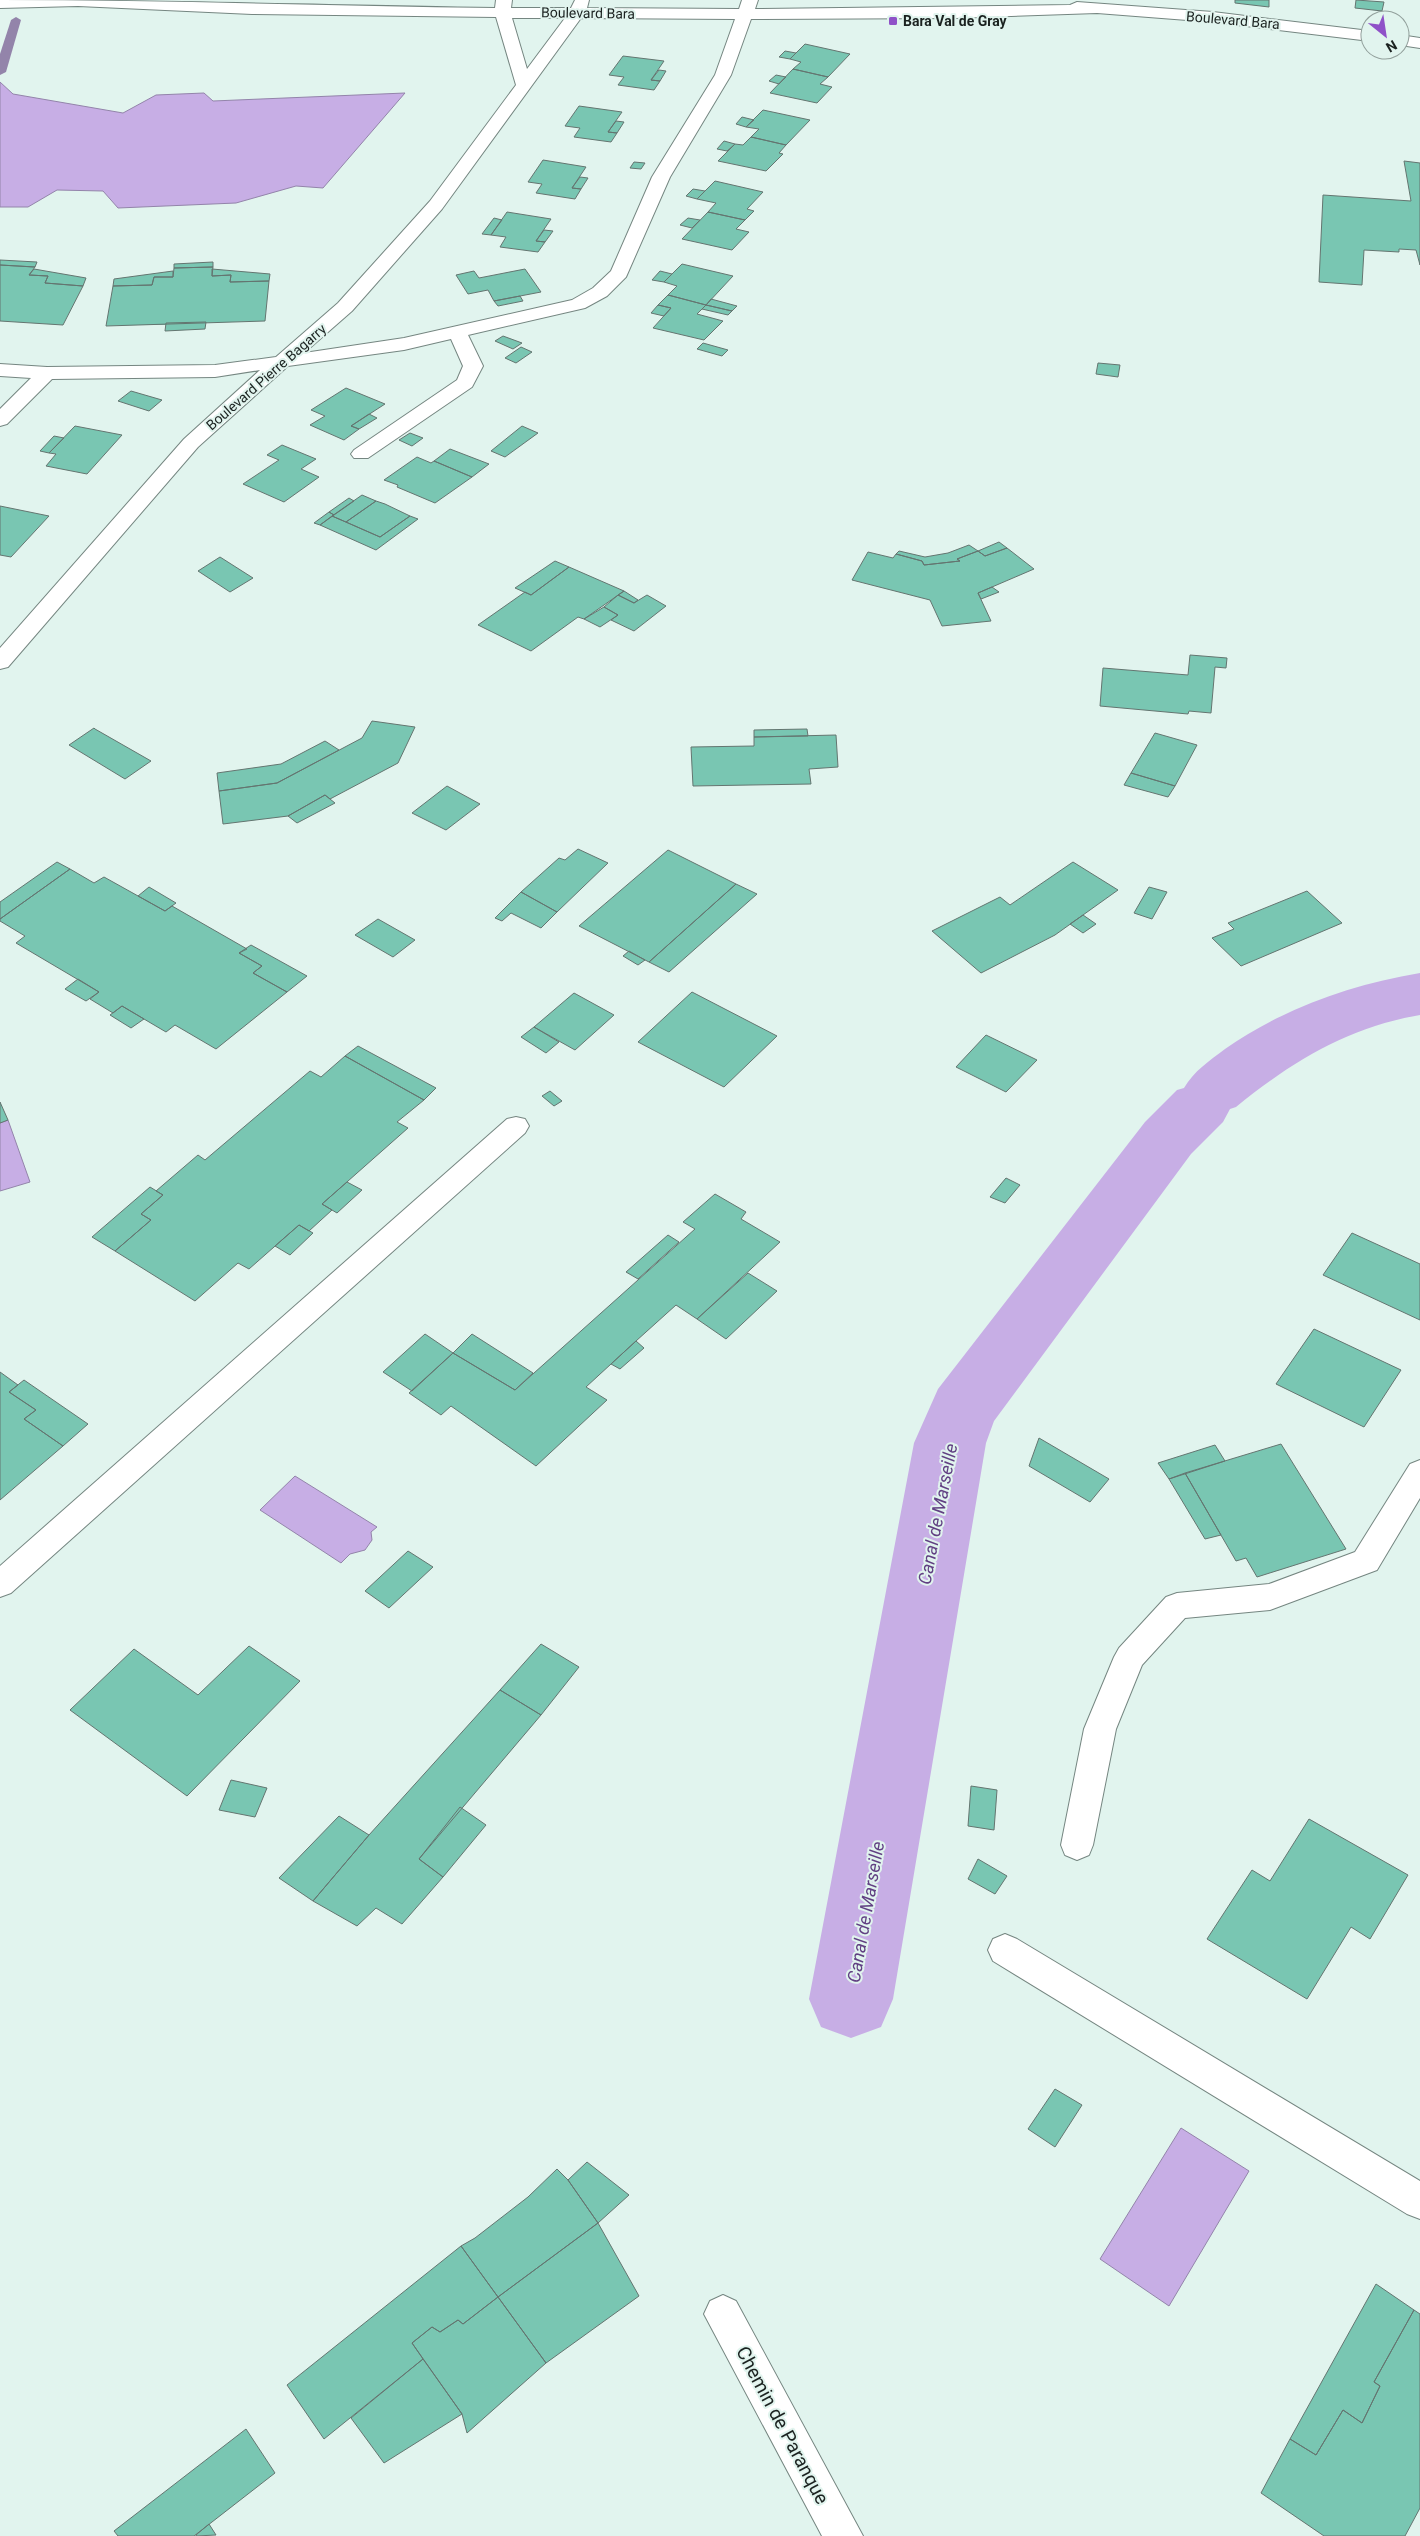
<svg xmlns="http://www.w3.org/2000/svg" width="1420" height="2536" font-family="Roboto,sans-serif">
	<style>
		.water { fill: #c7aee5; stroke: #9384aa }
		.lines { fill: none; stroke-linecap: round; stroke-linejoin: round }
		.stream { fill: #9384aa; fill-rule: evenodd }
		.canal { fill: #c7aee5; fill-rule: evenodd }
		.building { fill: #79c6b2; stroke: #647570 }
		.minor-casing { stroke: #758681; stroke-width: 2 }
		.minor { fill: #fff; fill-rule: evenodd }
		.poi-dot { fill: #8f51c8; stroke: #e1f4ee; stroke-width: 2 }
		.labels { text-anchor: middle; stroke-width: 4; stroke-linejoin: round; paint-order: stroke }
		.far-street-label { font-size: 14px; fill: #1b2220; stroke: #e1f4ee }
		.far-poi-label { font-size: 14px; font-weight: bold; fill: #1b2220; stroke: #e1f4ee; text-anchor: start }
		.water-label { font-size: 18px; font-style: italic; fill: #614083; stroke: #e1f4ee }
		.near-street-label { font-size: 19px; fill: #1b2220; stroke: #e1f4ee }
	</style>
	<rect width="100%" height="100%" fill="#e1f4ee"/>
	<!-- water -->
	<path class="water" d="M0,82L13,94L123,113L156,95L204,93L213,101L405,93L323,188L296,186L236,203L118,208L103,191L57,190L28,207H0Z
		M8,1120L30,1182L0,1191V1123Z
		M295,1476L377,1527L371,1532L372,1540L365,1550L350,1554L341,1563L260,1510Z
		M1181,2128L1249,2171L1169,2306L1100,2259Z"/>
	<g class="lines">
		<!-- stream -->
		<path class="stream" d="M16,17L21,20L6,72L0,75V54L11,20Z"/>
		<!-- canal -->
		<path class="canal" d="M1420,973V1015C1349,1027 1291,1062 1236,1107L1230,1109L1223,1122L1191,1154L994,1421L986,1443L893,1999L881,2027L851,2038L821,2027L809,1999L914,1443L938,1389L1145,1122L1177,1090L1184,1088C1194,1071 1209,1061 1225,1049C1284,1008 1350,985 1420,973Z"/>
	</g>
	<!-- building -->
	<path class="building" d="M1235,0H1269V7L1235,3Z
		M1356,0L1384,2L1382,11L1355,8Z
		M805,44L850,54L828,77L793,69L801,62L790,59Z
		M785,51L796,53L790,59L779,57Z
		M623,56L664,61L651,80L660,81L654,90L618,85L624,77L609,75Z
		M793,69L828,77L820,84L832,87L817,103L770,93Z
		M659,70L666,71L660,81L651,80Z
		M776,75L786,77L779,84L769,81Z
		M579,106L622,112L608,132L617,133L611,142L574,137L580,128L565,126Z
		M763,110L810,120L786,145L751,137L759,129L746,127Z
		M742,117L754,120L746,127L736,124Z
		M616,121L624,122L617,133L608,132Z
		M751,137L786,145L779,153L783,154L766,171L718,161L735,144L743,145Z
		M724,141L735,144L727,151L717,149Z
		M543,160L586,167L572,188L581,189L575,199L536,193L542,184L528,182Z
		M1404,161L1420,163V265L1416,250L1399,249V252L1364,250L1362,285L1319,282L1323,195L1411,201Z
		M634,162L645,163L641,169L630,168Z
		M580,177L588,178L581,189L572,188Z
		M715,181L763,192L747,209L754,211L745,220L708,212L716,203L697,199Z
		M693,189L705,191L697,199L686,196Z
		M507,212L551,219L536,241L545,242L538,252L500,247L506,237L491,235Z
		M708,212L745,220L736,229L749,232L732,250L682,239Z
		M494,218L502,220L491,235L482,234Z
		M688,218L700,220L692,228L680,225Z
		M544,230L553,231L545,242L536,241Z
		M0,260L37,262L35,267L0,265Z
		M213,262V267L174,268V264Z
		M682,264L733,276L706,305L668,295L677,286L664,282Z
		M0,265L35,267L29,275L48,276L45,283L83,286L63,325L0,321Z
		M213,267L212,276L231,275L230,282L269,281L265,321L106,326L113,286L152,285L154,277H173L174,268Z
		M34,269L86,278L83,286L45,283L48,276L29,275Z
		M212,269L270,274L269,281L230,282L231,275L212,276Z
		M525,269L541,292L494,301L488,290L468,294L456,275L474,271L479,278Z
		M173,271V277H154L152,285L113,286L114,279Z
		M660,271L672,274L664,282L652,280Z
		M668,295L706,305L697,314L723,321L704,340L653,328L671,308L658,305Z
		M520,296L523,301L498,306L494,301Z
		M711,299L737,306L732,311L706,305Z
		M658,305L671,308L664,316L651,313Z
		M706,305L732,311L728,315L702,309Z
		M206,322L205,329L165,331L166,323Z
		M503,336L522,343L513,349L495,341Z
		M703,343L728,350L722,356L697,349Z
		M521,347L532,352L516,363L505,358Z
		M1098,363L1120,365L1118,377L1096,374Z
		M346,388L385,404L351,426L359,429L344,440L310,425L325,416L311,410Z
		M131,391L162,400L149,411L118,401Z
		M369,414L377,418L359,429L351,426Z
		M75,426L122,435L87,474L46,466L56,454L49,453Z
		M522,426L538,433L505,457L491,451Z
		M410,433L423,438L412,446L399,440Z
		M54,436L64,438L49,453L40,451Z
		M282,445L316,459L301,469L319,477L284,502L243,484L279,460L267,455Z
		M450,449L489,464L472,477L434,461Z
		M417,457L431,463L434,461L472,477L435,503L397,487L398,485L384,480Z
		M362,495L376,501L346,522L332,516Z
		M349,498L354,501L334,515L329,512Z
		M376,501L385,504L410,516L380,537L346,522Z
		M0,506L49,516L11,557L0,555Z
		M329,512L334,515L320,525L314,523Z
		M332,516L380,537L410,516L418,519L376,550L320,525Z
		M999,542L1007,548L985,556L978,551Z
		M969,545L978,551L957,559L960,561L924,565L922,561L896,554L899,551L925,557L948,553Z
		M1007,548L1034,569L978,593L991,621L942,626L930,600L852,580L868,552L893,558L896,554L922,561L924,565L960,561L957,559L978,551L985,556Z
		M220,557L253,578L230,592L198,571Z
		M555,561L569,567L531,595L515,588Z
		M569,567L624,591L584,619L578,617L531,651L478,625L525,592L531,595Z
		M992,587L999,592L981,599L978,593Z
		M624,591L638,600L634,603L618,595Z
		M618,595L634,603L647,595L666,606L634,631L611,620L618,615L604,607Z
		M604,607L618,615L600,627L584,619Z
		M1190,655L1227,658L1226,668L1215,667L1211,713L1189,711L1188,714L1100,706L1103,668L1188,675Z
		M372,721L415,727L398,763L330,799L325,795L288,816L223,824L219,791L277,783L362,738Z
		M94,728L95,729L151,761L125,779L69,745Z
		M807,729L808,736L754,737V730Z
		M1155,733L1197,745L1175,786L1131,773Z
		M836,735L838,767L809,769L811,784L693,786L691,747L754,746V737Z
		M325,741L339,750L277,783L219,791L217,773L281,764Z
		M1131,773L1175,786L1168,797L1124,785Z
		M447,786L480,804L446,830L412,813Z
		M325,795L335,803L297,823L288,816Z
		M578,849L608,863L557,912L521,892L559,858L565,860Z
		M668,850L736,884L649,962L579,926Z
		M57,862L70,869L0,919V902Z
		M1073,862L1118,890L1055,935L981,973L932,931L1000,897L1010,905Z
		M70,869L94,883L104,877L165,911L172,906L247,949L239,953L262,966L253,973L287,992L216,1049L175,1025L166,1032L122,1006L113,1013L90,999L99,992L16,943L25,936L0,921V919Z
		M736,884L757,894L669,972L649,962Z
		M149,887L176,903L165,911L138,896Z
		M1149,887L1167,892L1152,919L1134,913Z
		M1307,891L1342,923L1241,966L1212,938L1234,929L1228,923Z
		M521,892L557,912L541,928L511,913L502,921L495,918Z
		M1083,915L1096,924L1083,933L1070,924Z
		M378,919L415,940L393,957L355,935Z
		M251,945L307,976L287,992L253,973L262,966L239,953Z
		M629,951L645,960L638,965L623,956Z
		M78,979L99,992L86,1001L65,989Z
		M692,992L777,1036L724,1087L638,1042Z
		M574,993L614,1015L575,1050L534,1027Z
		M122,1006L144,1019L131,1028L110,1015Z
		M534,1027L559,1042L546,1053L521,1037Z
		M986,1035L1037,1060L1006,1092L956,1067Z
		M358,1046L436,1088L424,1100L345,1056Z
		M345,1056L424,1100L397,1122L408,1128L322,1204L332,1210L309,1231L299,1225L249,1269L238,1263L195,1301L115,1251L151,1220L141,1214L163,1195L156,1191L198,1155L205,1160L310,1071L321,1077Z
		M550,1091L562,1101L554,1106L542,1096Z
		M0,1102L8,1120L0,1123Z
		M1006,1178L1020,1185L1005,1203L990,1197Z
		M347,1182L362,1190L337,1213L322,1204Z
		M150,1187L163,1195L141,1214L151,1220L115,1251L92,1237Z
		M715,1194L746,1212L741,1219L780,1242L697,1319L676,1305L636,1341L586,1387L607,1400L536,1466L451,1406L441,1415L409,1393L453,1353L515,1390L695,1229L683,1222Z
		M299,1225L313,1233L290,1255L275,1246Z
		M1352,1233L1420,1264V1320L1323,1275Z
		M668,1235L679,1242L638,1279L626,1272Z
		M748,1273L777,1291L726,1339L697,1319Z
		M1314,1329L1401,1370L1364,1427L1276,1384Z
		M425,1334L453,1353L412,1391L383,1372Z
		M472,1334L533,1373L515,1390L453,1353Z
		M636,1341L644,1348L620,1369L611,1364Z
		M0,1372L18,1385L9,1392L36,1410L24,1419L63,1446L0,1500Z
		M24,1380L88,1424L63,1446L24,1419L36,1410L9,1392Z
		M1039,1438L1109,1479L1090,1502L1029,1466Z
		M1281,1444L1346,1549L1257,1577L1246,1558L1236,1561L1185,1473Z
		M1215,1445L1225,1461L1169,1479L1158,1463Z
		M1185,1473L1221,1535L1205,1539L1169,1479Z
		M408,1551L433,1567L389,1608L365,1591Z
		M541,1644L579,1667L541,1715L500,1690Z
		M249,1646L300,1681L187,1796L70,1710L134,1649L198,1695Z
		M500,1690L541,1715L419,1859L443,1877L402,1924L376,1908L357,1926L313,1901L369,1835Z
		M231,1780L267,1788L255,1817L219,1810Z
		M971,1786L997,1790L994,1830L968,1826Z
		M460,1807L486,1825L443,1877L419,1859Z
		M339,1816L369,1835L313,1901L279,1878Z
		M1309,1819L1408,1875L1370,1939L1351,1927L1307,1999L1207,1939L1252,1870L1270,1881Z
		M978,1859L1007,1876L995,1894L968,1879Z
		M1055,2089L1082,2105L1055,2147L1028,2129Z
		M587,2162L629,2195L598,2223L568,2180Z
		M557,2169L568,2180L598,2223L498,2297L461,2246L475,2238L528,2197Z
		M598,2223L639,2296L546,2363L498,2297Z
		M461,2246L498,2297L463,2324L458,2320L440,2332L432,2327L412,2343L423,2359L324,2439L287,2385Z
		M1376,2284L1414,2310L1374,2382L1380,2386L1362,2423L1343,2410L1316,2455L1290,2439Z
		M498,2297L546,2363L467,2433L462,2414L412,2343L432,2327L440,2332L458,2320L463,2324Z
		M1414,2310L1420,2314V2508L1405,2536H1324L1261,2493L1290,2439L1316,2455L1343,2410L1362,2423L1380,2386L1374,2382Z
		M423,2359L462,2414L384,2463L351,2418Z
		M246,2429L275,2473L194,2536H118L114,2531Z
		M209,2524L216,2535L196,2536V2535Z"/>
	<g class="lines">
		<!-- minor casing -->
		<g class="minor-casing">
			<path id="minor" d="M0,0C165,0 330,6 495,8L496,0H512L511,8H571L575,0H589L587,8L739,9L742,0H758L755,9L1070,5L1077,2L1213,12L1370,31V41L1213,22L1097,13L956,18L751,19L731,75L670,177L626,277L607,296L585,308L468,335L483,366L472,387L368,458H354L351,454L354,450L457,380L463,366L451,339L404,350L288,366L198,447L8,667L0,669V648L184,439L260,370L215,377L52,379L7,424L0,426V409L31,378L0,376V364L47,367L215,365L276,357L338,303L430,201L516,85L496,17L252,14L78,6L0,8ZM512,18H565L527,69ZM581,18L735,19L715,75L652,177L611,271L593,288L572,300L404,338L304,353L352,311L442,209Z
				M1400,35L1420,38V48L1400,45Z
				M516,1117L525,1119L529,1126L525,1133L11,1593L0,1597V1566L507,1119Z
				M1420,1460V1498L1377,1570L1270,1610L1185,1618L1142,1665L1116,1729L1093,1845L1089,1855L1077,1860L1065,1855L1061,1845L1084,1729L1114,1657L1119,1648L1166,1597L1177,1593L1269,1584L1355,1552L1410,1464Z
				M1005,1934L1017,1939L1420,2181V2219L1407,2214L993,1961L988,1950L993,1939Z
				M723,2295L736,2301L863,2536H822L704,2314L710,2301Z"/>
		</g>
		<!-- minor -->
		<use href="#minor" class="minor"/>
	</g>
	<!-- markers -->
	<rect class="poi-dot" x="888" y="16" width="10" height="10" rx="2.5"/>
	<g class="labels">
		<!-- far-street labels -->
		<g class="far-street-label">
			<text transform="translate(588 13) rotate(1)" y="5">Boulevard Bara</text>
			<text transform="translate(1233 20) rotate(5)" y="5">Boulevard Bara</text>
			<text transform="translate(266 377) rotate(-41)" y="5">Boulevard Pierre Bagarry</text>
		</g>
		<!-- far-poi labels -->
		<g class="far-poi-label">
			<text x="903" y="26">Bara Val de Gray</text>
		</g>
		<!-- water labels -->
		<g class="water-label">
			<text transform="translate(938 1514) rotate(-79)" y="6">Canal de Marseille</text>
			<text transform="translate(866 1912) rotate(-80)" y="6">Canal de Marseille</text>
		</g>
		<!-- near-street labels -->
		<g class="near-street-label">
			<text transform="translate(783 2425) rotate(62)" y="7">Chemin de Paranque</text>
		</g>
	</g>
	<!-- north arrow -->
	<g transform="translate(1385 35) rotate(150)"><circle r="24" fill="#e1f4ee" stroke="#92a09c"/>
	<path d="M0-4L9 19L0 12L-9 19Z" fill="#8f51c8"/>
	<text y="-8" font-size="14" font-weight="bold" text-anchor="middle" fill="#1b2220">N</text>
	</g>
</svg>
